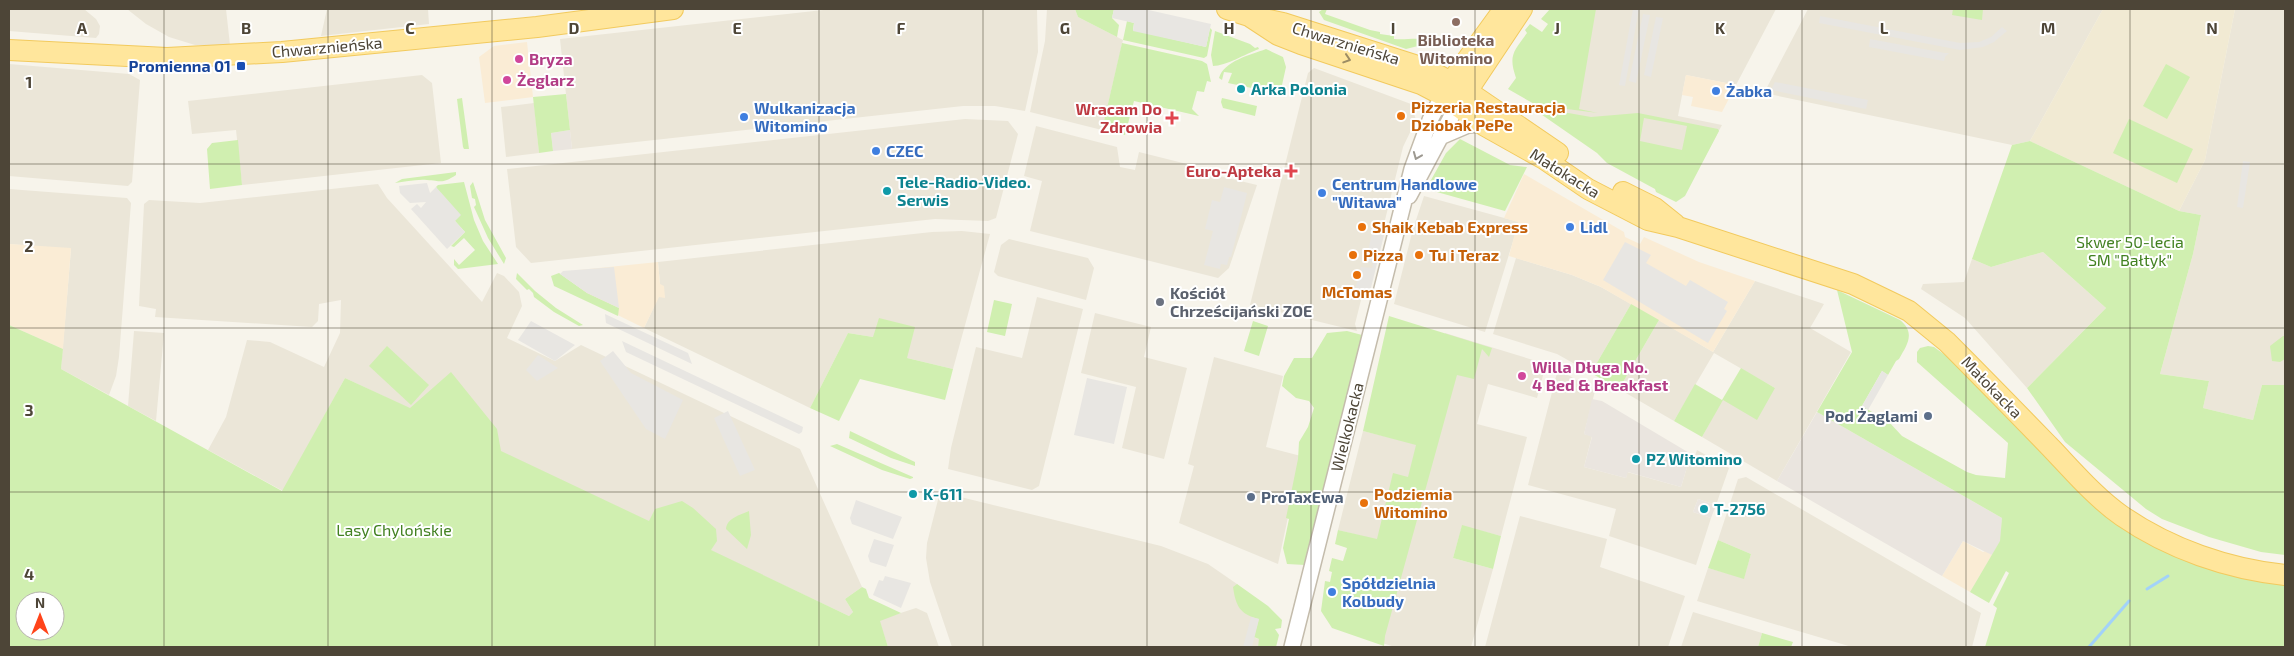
<svg xmlns="http://www.w3.org/2000/svg" width="2294" height="656" font-family="'Exo 2',sans-serif">
	<style>
		.residential { fill: #ebe6d8 }
		.commercial { fill: #faecd5 }
		.industrial { fill: #eae5df }
		.education { fill: #f1ead3 }
		.green { fill: #d0efb0; fill-rule: evenodd }
		.parking { fill: #e8e6e2 }
		.lines { fill: none; stroke-linecap: round; stroke-linejoin: round }
		.stream { stroke: #a2d2f9; stroke-width: 3 }
		.minor-casing { stroke: #c4bcac; stroke-width: 18 }
		.major-casing { stroke: #f2ca5e; stroke-width: 22 }
		.minor { stroke: #fff; stroke-width: 15 }
		.major { stroke: #ffe69c; stroke-width: 20 }
		.oneway { stroke: #9d8d64 }
		.oneway2 { stroke: #9d9991 }
		.grid { fill: none; stroke: #4d4537; stroke-width: 1; stroke-opacity: 0.55 }
		.education-dot { fill: #8d6e63; stroke: #fff; stroke-width: 2 }
		.hotel-dot { fill: #d1479c; stroke: #fff; stroke-width: 2 }
		.transit-dot { fill: #1a4fb4; stroke: #fff; stroke-width: 2 }
		.culture-dot { fill: #0f9aa8; stroke: #fff; stroke-width: 2 }
		.shop-dot { fill: #3f7fe0; stroke: #fff; stroke-width: 2 }
		.food-dot { fill: #e8710a; stroke: #fff; stroke-width: 2 }
		.health-dot { fill: #e0444e; stroke: #fff; stroke-width: 2 }
		.worship-dot { fill: #6b7280; stroke: #fff; stroke-width: 2 }
		.service-dot { fill: #5c6f8a; stroke: #fff; stroke-width: 2 }
		.labels { text-anchor: middle; stroke-width: 4; stroke-linejoin: round; paint-order: stroke }
		.education-label { font-size: 16px; font-weight: bold; fill: #785e54; stroke: #fff }
		.street-label { font-size: 16px; fill: #4d4537; stroke: #fff }
		.hotel-label { font-size: 16px; font-weight: bold; fill: #b23c85; stroke: #fff; text-anchor: start }
		.transit-label { font-size: 16px; font-weight: bold; fill: #164399; stroke: #fff; text-anchor: end }
		.culture-label { font-size: 16px; font-weight: bold; fill: #0d838f; stroke: #fff; text-anchor: start }
		.shop-label { font-size: 16px; font-weight: bold; fill: #366cbe; stroke: #fff; text-anchor: start }
		.food-label { font-size: 16px; font-weight: bold; fill: #c56008; stroke: #fff; text-anchor: start }
		.health-label { font-size: 16px; font-weight: bold; fill: #be3a42; stroke: #fff; text-anchor: end }
		.park-label { font-size: 16px; fill: #428121; stroke: #fff }
		.worship-label { font-size: 16px; font-weight: bold; fill: #5b616d; stroke: #fff; text-anchor: start }
		.service-label { font-size: 16px; font-weight: bold; fill: #4e5e75; stroke: #fff; text-anchor: end }
		.grid-label { font-size: 16px; text-anchor: middle; font-weight: bold; fill: #4d4537; stroke: #fff; stroke-width: 4; stroke-linejoin: round; paint-order: stroke }
	</style>
	<rect width="100%" height="100%" fill="#f7f4eb"/>
	<!-- residential -->
	<path class="residential" d="M9,9H84L96,19L100,26L99,34L96,38L9,31Z
		M127,9H226L230,45H195L169,37L146,24Z
		M327,9H428L429,24L321,36Z
		M832,9H1037L1038,52L1025,111L995,106H963L572,149L560,39Z
		M1047,9H1075L1078,17L1123,40L1102,130L1030,112L1045,41Z
		M1565,9H1776L1736,85L1686,75L1678,116L1722,125L1688,188L1521,84Z
		M1808,9H2103L2030,141L2012,145L1764,93Z
		M2235,9H2285V385H2262L2253,420L2203,408L2209,381L2160,374L2193,254L2201,215L2179,211L2205,160Z
		M9,64L129,74L140,80L132,182L128,186L9,176Z
		M1314,68L1411,104L1416,120L1403,147L1368,289L1364,288L1355,324L1357,331L1250,305L1308,73Z
		M422,75L432,83L441,163L242,185L236,130L192,134L188,101Z
		M534,103L539,153L506,157L501,107Z
		M965,119L1008,121L1018,134L996,218L988,221L935,219L531,263L516,247L507,169Z
		M1036,126L1117,147L1120,167L1135,170L1139,152L1187,164L1186,168L1257,185L1229,268L1218,278L1030,231L1042,181L1024,176Z
		M378,184L387,198L482,302L497,273L504,276L519,292L522,306L507,338L555,361L581,345L800,449L862,587L845,599L853,612L849,616L345,378L283,491L208,450L226,417L247,340L270,342L324,367L340,333L341,300L319,304L318,321L312,327L155,317L156,309L139,306L144,204L149,200L200,203Z
		M9,189L127,198L131,203L119,357L116,376L109,395L61,369L71,249L9,244Z
		M1424,196L1519,222L1485,332L1394,304L1413,229Z
		M962,231L990,234L953,369L907,358L873,337L848,333L810,408L644,328L659,296L665,297L660,284L658,262L932,232Z
		M1009,239L1088,258L1094,268L1086,300L998,276L994,272L1001,245Z
		M2043,252L2106,308L2027,388L1965,318L1921,289L1923,284L1964,282L1972,259L1991,267Z
		M1516,258L1572,275L1601,287L1631,304L1591,373L1557,354L1493,334Z
		M1755,281L1824,304L1810,328L1851,352L1777,481L1702,437L1722,400L1775,388L1714,353L1674,421L1619,389L1659,320L1713,352Z
		M1037,297L1083,309L1039,486L1032,490L948,469L951,448L976,347L1022,358Z
		M1095,313L1151,327L1144,357L1187,368L1164,459L1122,448L1136,387L1081,373Z
		M134,331L164,333L156,421L128,406Z
		M1445,333L1546,364L1537,398L1488,384L1477,424L1527,437L1501,536L1462,526L1453,558L1493,569L1471,647H1395L1363,637L1377,540L1338,530L1363,431L1416,444Z
		M1214,357L1283,376L1266,447L1301,456L1278,564L1179,523L1194,466L1188,464Z
		M1558,369L1595,391L1584,434L1592,436L1584,467L1626,478L1627,472L1681,487L1691,454L1695,456L1697,450L1729,468L1716,505L1698,499L1693,512L1711,518L1696,565L1609,536L1616,509L1528,485Z
		M1746,477L1981,613L1972,647H1852L1697,601L1708,568L1744,578L1751,554L1718,540L1738,479Z
		M940,492L1161,546L1208,564L1237,584L1263,606L1255,638L1260,639L1258,647H952L930,582L926,558L927,543Z
		M1520,516L1607,539L1600,567L1685,596L1668,647H1485Z
		M916,608L927,613L939,647H888L879,620Z
		M1693,612L1762,633L1758,647H1681Z"/>
	<!-- commercial -->
	<path class="commercial" d="M527,42L533,97L485,103L479,57L494,46Z
		M1686,75L1736,85L1722,112L1691,106L1693,97L1682,95Z
		M1524,174L1624,232L1625,237L1640,244L1644,237L1699,262L1755,281L1713,352L1601,287L1572,275L1509,256L1518,222L1504,218Z
		M9,244L71,248L63,349L9,325Z
		M658,262L660,284L664,286L665,298L659,297L644,328L581,297L579,270Z
		M1963,541L1983,552L1985,551L1992,555L1970,592L1942,576Z"/>
	<!-- industrial -->
	<path class="industrial" d="M570,130L572,149L553,151L551,133Z
		M1592,399L1602,401L1691,454L1681,487L1628,472L1626,478L1584,467L1592,437L1584,434Z
		M1817,412L2002,518L2001,540L1992,555L1963,541L1942,576L1777,481Z
		M1698,499L1716,505L1711,518L1693,512Z"/>
	<!-- education -->
	<path class="education" d="M2103,9H2235L2205,160L2179,211L2030,141Z"/>
	<!-- green -->
	<path class="green" d="M1075,9H1114L1112,18L1119,25L1117,37L1078,17Z
		M1323,9H1327L1325,14L1370,30L1380,32V34L1394,36V39C1407,40 1417,37 1428,40L1422,45L1406,49L1324,20L1319,12Z
		M1550,9H1596L1579,109L1598,113L1536,105L1508,89L1516,78C1508,55 1514,51 1527,33L1525,30L1530,24L1542,32L1548,24L1541,19Z
		M1953,9H1983L1982,20L1952,15Z
		M1127,21L1134,23L1133,30L1206,47L1210,28L1212,30L1207,56L1204,58L1123,40Z
		M1215,31L1250,44L1255,48L1258,47L1259,49C1245,54 1226,66 1213,66L1211,55Z
		M1122,43L1202,61L1207,64L1211,82L1207,81L1204,92L1197,91L1192,109L1199,116L1134,101L1125,135C1116,133 1105,132 1104,121Z
		M1266,49L1283,57L1286,67L1280,94L1228,83L1232,73L1224,72L1222,80L1219,78C1224,61 1250,55 1266,49Z
		M2166,64L2190,77L2167,119L2143,106Z
		M566,94L570,130L551,133L553,151L539,153L533,97Z
		M462,98L469,149H464L463,147L457,99Z
		M1222,98L1257,106L1255,116L1223,108L1221,102Z
		M1535,110L1557,111L1591,117L1638,113L1718,129L1719,131L1685,196L1676,202L1656,192L1655,189L1607,163L1597,153ZM1644,118L1687,126L1682,150L1640,141Z
		M2129,119L2193,149L2177,183L2113,153Z
		M1460,139L1510,165L1527,167L1505,211L1426,189L1446,153Z
		M238,140L242,185L210,189L207,149L212,143Z
		M2030,141L2179,211L2201,215L2193,254L2160,374L2209,381L2203,408L2253,420L2262,385H2285V555L2261,552L2209,537L2162,519L2146,509L2065,442L2027,388L2106,308L2043,252L1991,267L1972,259L2012,145Z
		M456,172V175C442,184 442,181 427,180C416,179 405,182 395,183L402,179Z
		M464,182L474,220L483,241L498,264L458,269L454,265V259L459,265L475,250L464,238L454,247L451,246L465,232L455,221L436,187L438,185Z
		M473,182L485,220L506,258L504,264L488,238L474,207L476,205L475,199L472,198L470,186Z
		M517,273L535,291L556,308L583,325L579,326L554,312L534,297L533,293L529,289L527,290L516,279Z
		M559,273L587,293L619,308L618,316L554,286L551,276Z
		M1837,290L1900,320C1916,333 1907,345 1899,359L1896,361L1888,375L1882,371L1862,406L1889,422L1902,436L1967,472L1976,475L2005,478L2008,443L1917,362V352L1920,348L1928,346L1934,347L1949,358L2017,428L2115,521L2285,583V647H1985L1997,608L1993,605L2009,573L2006,571L1989,603L1970,592L2000,541L2002,518L1817,412L1852,352Z
		M994,300L1012,304L1005,336L987,332Z
		M1631,304L1659,320L1619,389L1591,373Z
		M1389,316L1492,348L1489,357L1482,349L1474,379L1457,375L1385,636L1384,646L1332,628L1321,611L1325,581L1330,582L1332,572L1329,571L1332,558L1343,561L1347,548L1335,544L1338,530L1377,539L1393,473L1408,477L1416,445L1363,431Z
		M879,318L915,327L907,358L953,369L945,400L860,379L839,421L810,408L848,333L873,337Z
		M1253,321L1268,326L1259,356L1244,351Z
		M9,325L63,349L61,369L282,491L345,378L410,408L451,372L497,429L501,451L649,521L655,509L682,501L693,508L716,529L717,541L711,550L849,616L853,612L845,599L862,587L866,589L869,598L901,613L880,621L888,647H9ZM25,601H55V631H25Z
		M1347,331L1362,335L1305,565L1287,564L1283,548L1289,519L1286,518L1298,459L1299,442L1308,427L1314,408L1309,401L1296,398L1282,386L1284,376L1294,358H1312L1327,333Z
		M2283,336H2285V359L2280,362L2272,361L2270,346Z
		M387,346L429,385L411,405L369,366Z
		M1741,368L1775,388L1757,420L1723,400L1702,437L1674,421L1695,384L1722,400Z
		M850,431L915,462V466L891,458L849,438Z
		M837,444L913,477V478L910,479L882,470L830,446Z
		M749,511L751,535L747,549L726,529C727,518 740,515 749,511Z
		M1462,525L1501,536L1493,569L1453,558Z
		M1718,540L1751,554L1744,579L1708,568Z
		M1237,584L1268,606L1282,620L1281,628L1275,629L1279,635L1276,647H1258L1259,639L1254,637L1259,619C1240,614 1236,607 1233,587Z
		M1762,633L1793,642L1791,647H1758Z"/>
	<!-- parking -->
	<path class="parking" d="M1114,9H1144L1211,24L1206,47L1133,31L1134,23L1112,18Z
		M1633,9H1639L1625,86L1619,85Z
		M1643,14L1650,15L1636,83L1629,81Z
		M1820,16L1960,43L1979,42L1991,37L2002,27L2007,31L1994,42L1983,47L1960,50L1819,23Z
		M1656,17L1663,18L1651,77L1644,75Z
		M1870,39L1945,53H1949L1945,57L1944,61L1938,60L1869,47Z
		M1775,82L1868,100L1866,109L1771,90Z
		M2243,161L2250,162L2243,208L2237,207Z
		M427,183L430,193L436,187L461,215L455,221L465,232L447,249L411,209L417,204L421,208L426,202L410,203L400,193L399,186Z
		M1224,187L1247,193L1231,257H1229L1227,265L1221,264L1220,269L1204,265L1213,231L1205,229L1212,200L1220,202Z
		M1373,228L1385,231L1368,300L1353,297L1361,267L1372,268L1373,263L1366,261Z
		M1625,242L1651,255L1646,263L1686,286L1690,280L1728,302L1724,309L1727,311L1708,343L1603,280Z
		M614,267L619,308L587,293L560,274L563,271Z
		M605,314L688,353L692,364L606,323Z
		M531,321L575,345L555,361L518,340Z
		M622,341L803,427L802,432L799,434L626,352Z
		M613,351L631,373L683,400L665,439L646,429L600,361Z
		M538,355L558,368L537,381L526,370Z
		M1882,371L1888,375L1868,410L1862,406Z
		M1087,378L1127,387L1114,444L1074,435Z
		M728,411L755,470L740,476L714,418Z
		M856,500L902,517L893,539L852,524L850,518Z
		M874,539L894,545L886,567L870,562L868,556Z
		M885,576L911,583L901,608L873,595L879,580L883,581Z
		M1251,617L1259,619L1252,647H1243Z"/>
	<g class="lines">
		<!-- stream -->
		<path class="stream" d="M2147,589L2168,576
			M2089,647L2129,601"/>
		<!-- minor casing -->
		<g class="minor-casing">
			<path id="minor" d="M1440,137L1468,125L1482,124
				M1409,196L1457,106
				M1292,647L1412,169L1430,120L1447,87"/>
		</g>
		<!-- major casing -->
		<g class="major-casing">
			<path id="major" d="M1227,9L1249,16L1283,23L1427,69L1467,91L1558,153
				M1249,16L1278,35L1301,44L1421,84L1442,95L1485,126L1544,159L1588,189L1648,220L1678,227L1853,284L1909,311L1947,342C1982,377 2016,412 2051,448C2073,471 2096,498 2122,516C2170,549 2228,569 2285,575
				M9,50L167,58L282,52L537,27L673,9
				M1451,82L1504,9
				M1460,102L1522,9
				M1623,192L1655,208L1675,224"/>
		</g>
		<!-- minor -->
		<use href="#minor" class="minor"/>
		<!-- major -->
		<use href="#major" class="major"/>
	</g>
	<!-- one-way arrows -->
	<defs><path id="oneway-chevron" d="M-2-3.5L2.5 0L-2 3.5" fill="none" stroke-width="1.6" stroke-linecap="round" stroke-linejoin="round" transform="scale(1.25)"/></defs>
	<use class="oneway" href="#oneway-chevron" transform="translate(1347 59) rotate(18)"/>
	<use class="oneway2" href="#oneway-chevron" transform="translate(1417 156) rotate(112)"/>
	<!-- grid -->
	<path class="grid" d="M164,9V647M328,9V647M492,9V647M655,9V647M819,9V647M983,9V647M1147,9V647M1311,9V647M1475,9V647M1639,9V647M1802,9V647M1966,9V647M2130,9V647M9,164H2285M9,328H2285M9,492H2285"/>
	<!-- markers -->
	<circle class="education-dot" cx="1456" cy="22" r="5"/>
	<g class="hotel-dot">
		<circle cx="519" cy="59" r="5"/>
		<circle cx="507" cy="80" r="5"/>
		<circle cx="1522" cy="376" r="5"/>
	</g>
	<rect class="transit-dot" x="236" y="61" width="10" height="10" rx="2.5"/>
	<g class="culture-dot">
		<circle cx="1241" cy="89" r="5"/>
		<circle cx="887" cy="191" r="5"/>
		<circle cx="1636" cy="459" r="5"/>
		<circle cx="913" cy="494" r="5"/>
		<circle cx="1704" cy="509" r="5"/>
	</g>
	<g class="shop-dot">
		<circle cx="1716" cy="91" r="5"/>
		<circle cx="744" cy="117" r="5"/>
		<circle cx="876" cy="151" r="5"/>
		<circle cx="1322" cy="193" r="5"/>
		<circle cx="1570" cy="227" r="5"/>
		<circle cx="1332" cy="592" r="5"/>
	</g>
	<g class="food-dot">
		<circle cx="1401" cy="116" r="5"/>
		<circle cx="1362" cy="227" r="5"/>
		<circle cx="1353" cy="255" r="5"/>
		<circle cx="1419" cy="255" r="5"/>
		<circle cx="1357" cy="275" r="5"/>
		<circle cx="1364" cy="503" r="5"/>
	</g>
	<g class="health-dot">
		<path d="M1169.5 110.5h5v5h5v5h-5v5h-5v-5h-5v-5h5z"/>
		<path d="M1288.5 163.5h5v5h5v5h-5v5h-5v-5h-5v-5h5z"/>
	</g>
	<circle class="worship-dot" cx="1160" cy="302" r="5"/>
	<g class="service-dot">
		<circle cx="1928" cy="416" r="5"/>
		<circle cx="1251" cy="497" r="5"/>
	</g>
	<g class="labels">
		<!-- education labels -->
		<g class="education-label">
			<text x="1456" y="46">Biblioteka<tspan x="1456" dy="18">Witomino</tspan></text>
		</g>
		<!-- street labels -->
		<g class="street-label">
			<text transform="translate(1346 43) rotate(17)" y="6">Chwarznieńska</text>
			<text transform="translate(327 47) rotate(-5)" y="6">Chwarznieńska</text>
			<text transform="translate(1565 173) rotate(32)" y="6">Małokacka</text>
			<text transform="translate(1992 387) rotate(46)" y="6">Małokacka</text>
			<text transform="translate(1347 427) rotate(-76)" y="6">Wielkokacka</text>
		</g>
		<!-- hotel labels -->
		<g class="hotel-label">
			<text x="529" y="65">Bryza</text>
			<text x="517" y="86">Żeglarz</text>
			<text x="1532" y="373">Willa Długa No.<tspan x="1532" dy="18">4 Bed &amp; Breakfast</tspan></text>
		</g>
		<!-- transit labels -->
		<g class="transit-label">
			<text x="231" y="72">Promienna 01</text>
		</g>
		<!-- culture labels -->
		<g class="culture-label">
			<text x="1251" y="95">Arka Polonia</text>
			<text x="897" y="188">Tele-Radio-Video.<tspan x="897" dy="18">Serwis</tspan></text>
			<text x="1646" y="465">PZ Witomino</text>
			<text x="923" y="500">K-611</text>
			<text x="1714" y="515">T-2756</text>
		</g>
		<!-- shop labels -->
		<g class="shop-label">
			<text x="1726" y="97">Żabka</text>
			<text x="754" y="114">Wulkanizacja<tspan x="754" dy="18">Witomino</tspan></text>
			<text x="886" y="157">CZEC</text>
			<text x="1332" y="190">Centrum Handlowe<tspan x="1332" dy="18">"Witawa"</tspan></text>
			<text x="1580" y="233">Lidl</text>
			<text x="1342" y="589">Spółdzielnia<tspan x="1342" dy="18">Kolbudy</tspan></text>
		</g>
		<!-- food labels -->
		<g class="food-label">
			<text x="1411" y="113">Pizzeria Restauracja<tspan x="1411" dy="18">Dziobak PePe</tspan></text>
			<text x="1372" y="233">Shaik Kebab Express</text>
			<text x="1363" y="261">Pizza</text>
			<text x="1429" y="261">Tu i Teraz</text>
			<text x="1357" y="298" text-anchor="middle">McTomas</text>
			<text x="1374" y="500">Podziemia<tspan x="1374" dy="18">Witomino</tspan></text>
		</g>
		<!-- health labels -->
		<g class="health-label">
			<text x="1162" y="115">Wracam Do<tspan x="1162" dy="18">Zdrowia</tspan></text>
			<text x="1281" y="177">Euro-Apteka</text>
		</g>
		<!-- park labels -->
		<g class="park-label">
			<text x="2130" y="248">Skwer 50-lecia<tspan x="2130" dy="18">SM "Bałtyk"</tspan></text>
			<text x="394" y="536">Lasy Chylońskie</text>
		</g>
		<!-- worship labels -->
		<g class="worship-label">
			<text x="1170" y="299">Kościół<tspan x="1170" dy="18">Chrześcijański ZOE</tspan></text>
		</g>
		<!-- service labels -->
		<g class="service-label">
			<text x="1918" y="422">Pod Żaglami</text>
			<text x="1261" y="503" text-anchor="start">ProTaxEwa</text>
		</g>
	</g>
	<g class="grid-label">
		<text x="82" y="34">A</text>
		<text x="246" y="34">B</text>
		<text x="410" y="34">C</text>
		<text x="574" y="34">D</text>
		<text x="737" y="34">E</text>
		<text x="901" y="34">F</text>
		<text x="1065" y="34">G</text>
		<text x="1229" y="34">H</text>
		<text x="1393" y="34">I</text>
		<text x="1557" y="34">J</text>
		<text x="1720" y="34">K</text>
		<text x="1884" y="34">L</text>
		<text x="2048" y="34">M</text>
		<text x="2212" y="34">N</text>
		<text x="29" y="88">1</text>
		<text x="29" y="252">2</text>
		<text x="29" y="416">3</text>
		<text x="29" y="580">4</text>
	</g>
	<!-- border -->
	<rect width="2294" height="656" fill="none" stroke="#4d4537" stroke-width="20"/>
	<!-- north arrow -->
	<g transform="translate(40 616)"><circle r="24" fill="#ffffff" stroke="#b8b5af"/>
	<path d="M0-4L9 19L0 12L-9 19Z" fill="#ff441a"/>
	<text y="-8" font-size="14" font-weight="bold" text-anchor="middle" fill="#4d4537">N</text>
	</g>
</svg>
